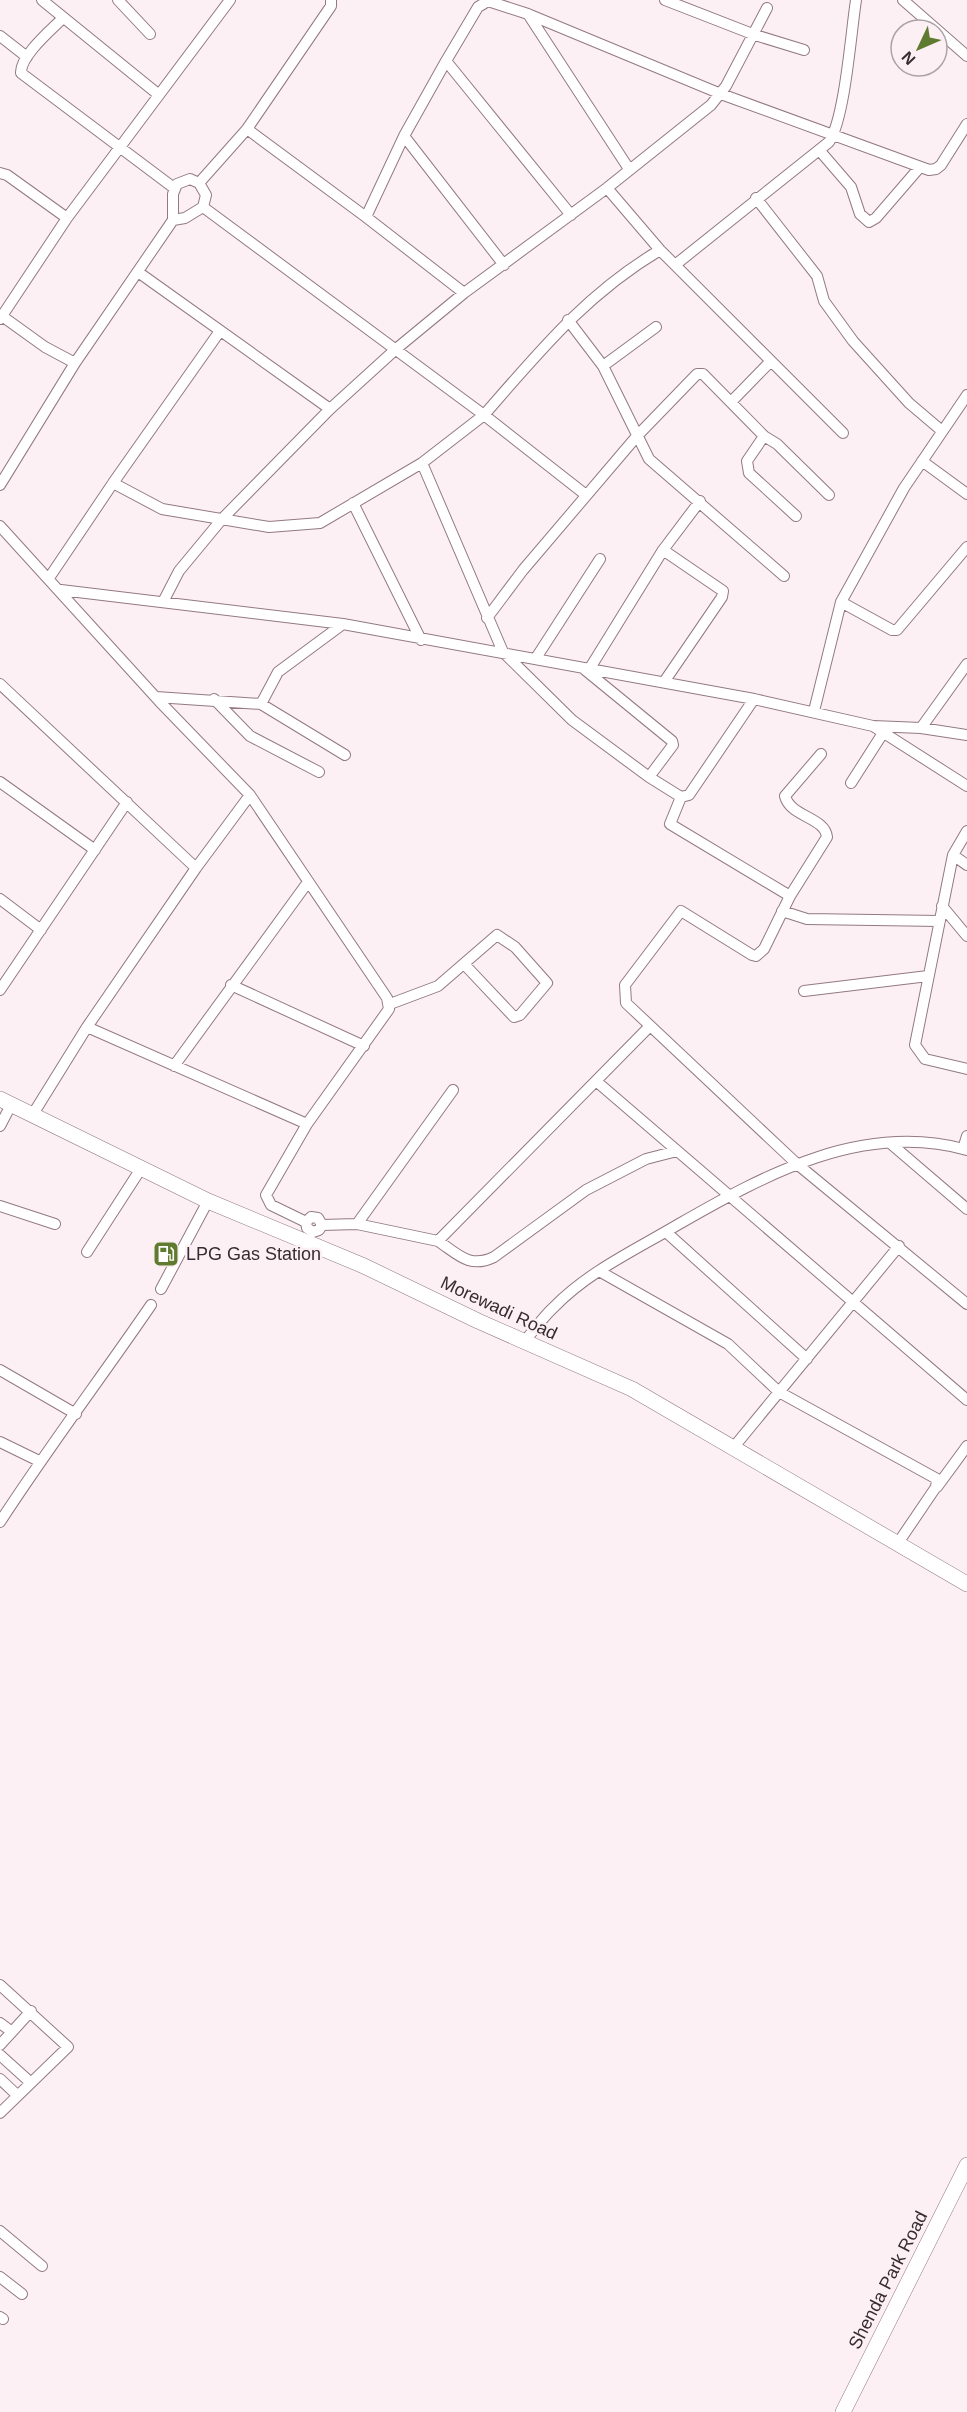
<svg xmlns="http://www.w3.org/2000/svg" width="967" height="2412" font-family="Arial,sans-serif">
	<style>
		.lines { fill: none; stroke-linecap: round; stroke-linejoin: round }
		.street-casing { stroke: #937983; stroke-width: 12 }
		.secondary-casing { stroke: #937983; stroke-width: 16 }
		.street { stroke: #fff; stroke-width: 10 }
		.secondary { stroke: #fff; stroke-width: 15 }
		.labels { text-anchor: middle; stroke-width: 5; stroke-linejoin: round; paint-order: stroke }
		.poi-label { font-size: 18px; fill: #372c31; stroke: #fcf0f5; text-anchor: start }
		.street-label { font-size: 18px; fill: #372c31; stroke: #fcf0f5 }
	</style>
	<rect width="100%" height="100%" fill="#fcf0f5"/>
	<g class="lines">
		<!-- street casing -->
		<g class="street-casing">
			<path id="street" d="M42,0L159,95
				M118,0L150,34
				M665,0L755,35L804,50
				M903,0L967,56
				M528,14L629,169
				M63,18C51,30 20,56 21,73L174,188
				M0,36L27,57
				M446,61L478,7L488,1L528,14L721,94L929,170L936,169L941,165L967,124
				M247,129L366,217L404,136L446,61L571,215
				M404,136L504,265
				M820,151L851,187L860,214L869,222L876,218L920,167
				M0,173L7,175L67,218
				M199,183L247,129L331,6V0
				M607,188L660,250L843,433
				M756,198L817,276L824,301L853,341L909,403L942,431
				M366,217L464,293
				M675,265L829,142C845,118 851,32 856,0
				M138,272L330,409
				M2,316L45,347L75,363
				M0,319L67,218L230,0
				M568,320L603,366L656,327
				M603,366L649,459L784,576
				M732,401L771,361
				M764,436L777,444L829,495
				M922,461L967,494
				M422,463L503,652L572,720L649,777L681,797L689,795L754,699L873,726L967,786
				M113,483L220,331
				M0,485L75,363L173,220V194L177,184L190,179L199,183L206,195L203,207L185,218L173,220
				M586,495L484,415C540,351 586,294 660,250
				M353,503L421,640
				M0,526L160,702L250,795L387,998L389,1009L307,1124L266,1195L271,1205L306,1222L311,1217L318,1218L322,1225
				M663,550L700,501
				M49,578L113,483L162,509L269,527L320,523L422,463L484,415L203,207
				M61,590L343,624L754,699
				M163,602L179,571L222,519L330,409L396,349L464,293L607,188L711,105L726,86L767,8
				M841,602L892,630H897L967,547
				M487,618L523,570L637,436L697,374H703L764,436L747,461L749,473L796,516
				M536,658L600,559
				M590,668L663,550L723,591L722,597L664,682
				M584,669L672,741L673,745L649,777
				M0,684L196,868
				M156,697L261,704L345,755
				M214,699L250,736L319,772
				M261,704L278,672L343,624
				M814,711L841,602L904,488L967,395
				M873,726L921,728L967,735
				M921,728L967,664
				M821,754L785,796C790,817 825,817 827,837L790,896L764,949L756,956L752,955L681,911L625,985L626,1003L797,1164L967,1304
				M0,782L95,850
				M851,783L883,733
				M681,797L670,824L790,896
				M967,831L953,855L915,1045L925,1059L967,1069
				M953,855L967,865
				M0,899L41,930
				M942,906L967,936
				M782,911L807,919L940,921
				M231,985L364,1046
				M0,990L127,802
				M804,991L928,976
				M390,1004L438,986L497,935L515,947L547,983L520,1015L514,1017L464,964
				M87,1027L307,1124
				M174,1066L308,882
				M596,1081L967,1400
				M33,1114L87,1027L196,868L250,795
				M0,1126L11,1105
				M890,1143L967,1209
				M963,1149L967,1136
				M0,1206L55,1224
				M306,1222L307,1228L313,1232L319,1230L322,1225
				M357,1224L453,1090
				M322,1225L357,1224L438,1241L650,1026
				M666,1232L807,1359
				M438,1241C458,1254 469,1269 494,1257L586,1190L646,1159L677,1151
				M87,1252L142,1167
				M599,1271L728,1344L779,1392L937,1479L936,1487L898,1543
				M161,1289L208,1201
				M524,1342C534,1330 543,1317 554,1307C589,1271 637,1249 679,1224C766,1174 864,1121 967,1150
				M0,1370L76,1414
				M0,1442L39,1461
				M733,1448L899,1246
				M937,1487L967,1446
				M0,1522C48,1448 101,1378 151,1305
				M0,1985L68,2047L0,2113
				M0,2023L12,2032
				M0,2045L31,2011
				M0,2055L30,2082
				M0,2079L17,2095
				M0,2231L42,2266
				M0,2277L22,2294
				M0,2317L3,2319"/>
		</g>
		<!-- secondary casing -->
		<g class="secondary-casing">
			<path id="secondary" d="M0,1099L208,1201L364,1266L478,1321L632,1389L967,1584
				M843,2412L967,2165"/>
		</g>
		<!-- street -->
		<use href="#street" class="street"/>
		<!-- secondary -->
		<use href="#secondary" class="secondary"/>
	</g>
	<!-- icons -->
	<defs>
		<g id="fuel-square" transform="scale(1.35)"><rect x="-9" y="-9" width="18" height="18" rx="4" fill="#5f7b2f" stroke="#fcf0f5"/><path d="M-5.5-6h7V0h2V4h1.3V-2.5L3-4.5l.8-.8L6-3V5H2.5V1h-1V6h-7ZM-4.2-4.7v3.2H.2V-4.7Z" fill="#fff"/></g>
	</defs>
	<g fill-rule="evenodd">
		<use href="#fuel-square" x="166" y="1254"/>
	</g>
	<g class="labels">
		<!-- poi labels -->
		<g class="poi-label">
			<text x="186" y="1260">LPG Gas Station</text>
		</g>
		<!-- street labels -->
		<g class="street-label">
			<text transform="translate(499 1308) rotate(25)" y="6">Morewadi Road</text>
			<text transform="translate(888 2280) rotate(-63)" y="6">Shenda Park Road</text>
		</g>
	</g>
	<!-- north arrow -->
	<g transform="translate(919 48) rotate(226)"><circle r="28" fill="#fcf0f5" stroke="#ada2a7" stroke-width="1.5"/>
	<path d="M0-4.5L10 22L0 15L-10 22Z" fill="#5f7b2f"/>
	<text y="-9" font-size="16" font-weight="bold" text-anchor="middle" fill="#372c31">N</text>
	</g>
</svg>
